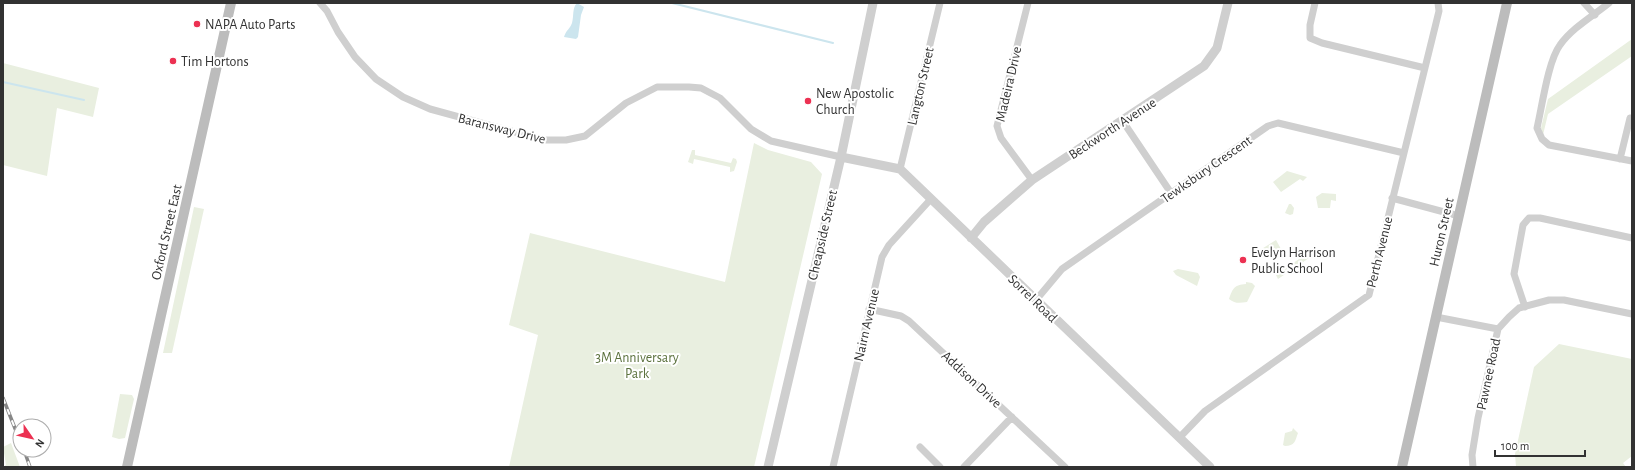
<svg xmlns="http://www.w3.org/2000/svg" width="1635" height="470" font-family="'Alegreya Sans',sans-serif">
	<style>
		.green { fill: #e9efe0 }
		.water { fill: #cce5ee }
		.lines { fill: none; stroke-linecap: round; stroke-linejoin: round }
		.stream { stroke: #cce5ee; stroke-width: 2 }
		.minor { stroke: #cfcfcf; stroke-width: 7 }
		.tertiary { stroke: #cfcfcf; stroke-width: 9 }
		.secondary { stroke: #bcbcbc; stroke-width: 10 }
		.rail-casing { stroke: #878787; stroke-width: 3.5 }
		.rail { stroke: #fff; stroke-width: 2; stroke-dasharray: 6; stroke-linecap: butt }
		.poi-dot { fill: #ec3152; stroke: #fff; stroke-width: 1.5 }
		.labels { text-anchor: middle; stroke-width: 4; stroke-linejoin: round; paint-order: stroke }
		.poi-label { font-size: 14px; fill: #323232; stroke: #fff; text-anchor: start }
		.street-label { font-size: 14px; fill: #323232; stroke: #fff }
		.park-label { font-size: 14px; fill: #5a703c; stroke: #fff }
	</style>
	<rect width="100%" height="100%" fill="#fff"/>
	<!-- green -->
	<path class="green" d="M1632,39V56L1548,114L1543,135L1541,128L1548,99Z
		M3,63L99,88L93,117L57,108L47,176L3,165Z
		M754,143L768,150L811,162L822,174L754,467H509L538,335L509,325L530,233L725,282Z
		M692,150H695V155L731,163L733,158L736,159L737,162L734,171L730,172V167L694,159L693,164L688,162Z
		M1287,171L1307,177L1303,181L1300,179L1281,192L1273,182Z
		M1322,193L1336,194V201L1331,200L1330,208H1318L1316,197Z
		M1289,204H1291L1294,208L1293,214L1290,215L1285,213Z
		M194,207L204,209L172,353H163Z
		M1276,240L1281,249L1265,258L1260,250Z
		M1312,250L1315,254L1278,279L1276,275Z
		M1178,269L1198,273L1200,277L1197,286L1176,275L1173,271Z
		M1246,282L1252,283L1255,286L1247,302C1240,303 1235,304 1229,299C1233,288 1234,285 1246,284Z
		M1559,344L1632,359V456L1623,463L1626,467H1516L1515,454L1534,367Z
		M120,394L132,395L134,399L125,438L119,439L112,437Z
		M1293,428L1298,433C1295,441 1295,446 1285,446L1283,445L1285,433L1292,431Z
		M11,443L20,467H3L6,465L3,447Z"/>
	<!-- water -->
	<path class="water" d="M577,3L584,7L581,15L578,37L576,39L564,37C566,30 570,29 572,23C574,16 572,8 577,3Z"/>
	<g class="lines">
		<!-- stream -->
		<path class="stream" d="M672,3L833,43
			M3,82L84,100"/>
		<!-- minor -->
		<path class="minor" d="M320,3L327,11L338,32L355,57L376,79L403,97L430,109L544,140H566L585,136L626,103L657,87H689L701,88L720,98L751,129L771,141L841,157
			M1028,3L997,126L1001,138L1032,180
			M1315,3L1310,25V38L1322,43L1425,68
			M1584,3L1595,15
			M1609,3C1593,16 1572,28 1560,45C1548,61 1542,107 1537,128L1542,139L1549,145L1632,161
			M1122,120L1171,193
			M1620,159L1630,118
			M900,169L940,3
			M1392,198L1459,216
			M1036,300L1062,269L1268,126L1278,123L1404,153
			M1525,307L1514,274L1523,225L1529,218H1540L1632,238
			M869,309L901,316L909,321L1065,467
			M1436,317L1498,329
			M1180,437L1205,411L1369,295L1439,11L1438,3
			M920,447L940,467
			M833,467L882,257L889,245L930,200
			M964,467L1012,417
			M1473,467L1472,455L1478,418L1498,329L1509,317L1519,308L1549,300H1564L1632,314"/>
		<!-- tertiary -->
		<path class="tertiary" d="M841,157L900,169L1210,467
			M971,238L984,222L1032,180L1204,66L1217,48L1228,3
			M768,467L841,157L873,3"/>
		<!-- secondary -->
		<path class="secondary" d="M127,467L231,3
			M1402,467L1507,3"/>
		<!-- rail casing -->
		<g class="rail-casing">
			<path id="rail" d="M3,398L20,441
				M24,450L30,467"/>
		</g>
		<!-- rail -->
		<use href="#rail" class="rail"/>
	</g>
	<!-- markers -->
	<g class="poi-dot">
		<circle cx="197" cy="24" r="4"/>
		<circle cx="173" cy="61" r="4"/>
		<circle cx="808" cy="101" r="4"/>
		<circle cx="1243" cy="260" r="4"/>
	</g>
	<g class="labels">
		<!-- poi labels -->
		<g class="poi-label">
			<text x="205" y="29">NAPA Auto Parts</text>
			<text x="181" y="66">Tim Hortons</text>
			<text x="816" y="98">New Apostolic<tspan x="816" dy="16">Church</tspan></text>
			<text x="1251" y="257">Evelyn Harrison<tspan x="1251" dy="16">Public School</tspan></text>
		</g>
		<!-- street labels -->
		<g class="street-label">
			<text transform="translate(1008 84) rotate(-77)" y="5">Madeira Drive</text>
			<text transform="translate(920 86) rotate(-77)" y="5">Langton Street</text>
			<text transform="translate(502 128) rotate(14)" y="5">Baransway Drive</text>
			<text transform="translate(1112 128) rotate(-33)" y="5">Beckworth Avenue</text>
			<text transform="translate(1206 169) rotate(-35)" y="5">Tewksbury Crescent</text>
			<text transform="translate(166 232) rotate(-77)" y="5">Oxford Street East</text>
			<text transform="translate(1441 232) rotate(-77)" y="5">Huron Street</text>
			<text transform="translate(822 235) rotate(-77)" y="5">Cheapside Street</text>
			<text transform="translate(1379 252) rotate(-76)" y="5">Perth Avenue</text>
			<text transform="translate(1033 298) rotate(44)" y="5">Sorrel Road</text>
			<text transform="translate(866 325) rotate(-77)" y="5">Nairn Avenue</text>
			<text transform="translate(1488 374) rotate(-78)" y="5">Pawnee Road</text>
			<text transform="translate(972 379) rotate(43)" y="5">Addison Drive</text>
		</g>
		<!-- park labels -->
		<g class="park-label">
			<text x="637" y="362">3M Anniversary<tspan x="637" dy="16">Park</tspan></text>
		</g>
	</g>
	<!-- border -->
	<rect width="1635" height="470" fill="none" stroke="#323232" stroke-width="8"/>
	<!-- north arrow -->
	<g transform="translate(32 438) rotate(124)"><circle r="19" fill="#ffffff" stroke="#adadad"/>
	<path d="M0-3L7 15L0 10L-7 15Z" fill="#ec3152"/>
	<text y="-6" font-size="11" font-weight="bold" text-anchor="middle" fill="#323232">N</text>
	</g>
	<!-- scale -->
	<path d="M1495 450v6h90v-6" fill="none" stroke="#323232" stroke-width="2"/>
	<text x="1501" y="450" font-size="12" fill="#323232" stroke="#ffffff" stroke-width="3" paint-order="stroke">100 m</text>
</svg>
